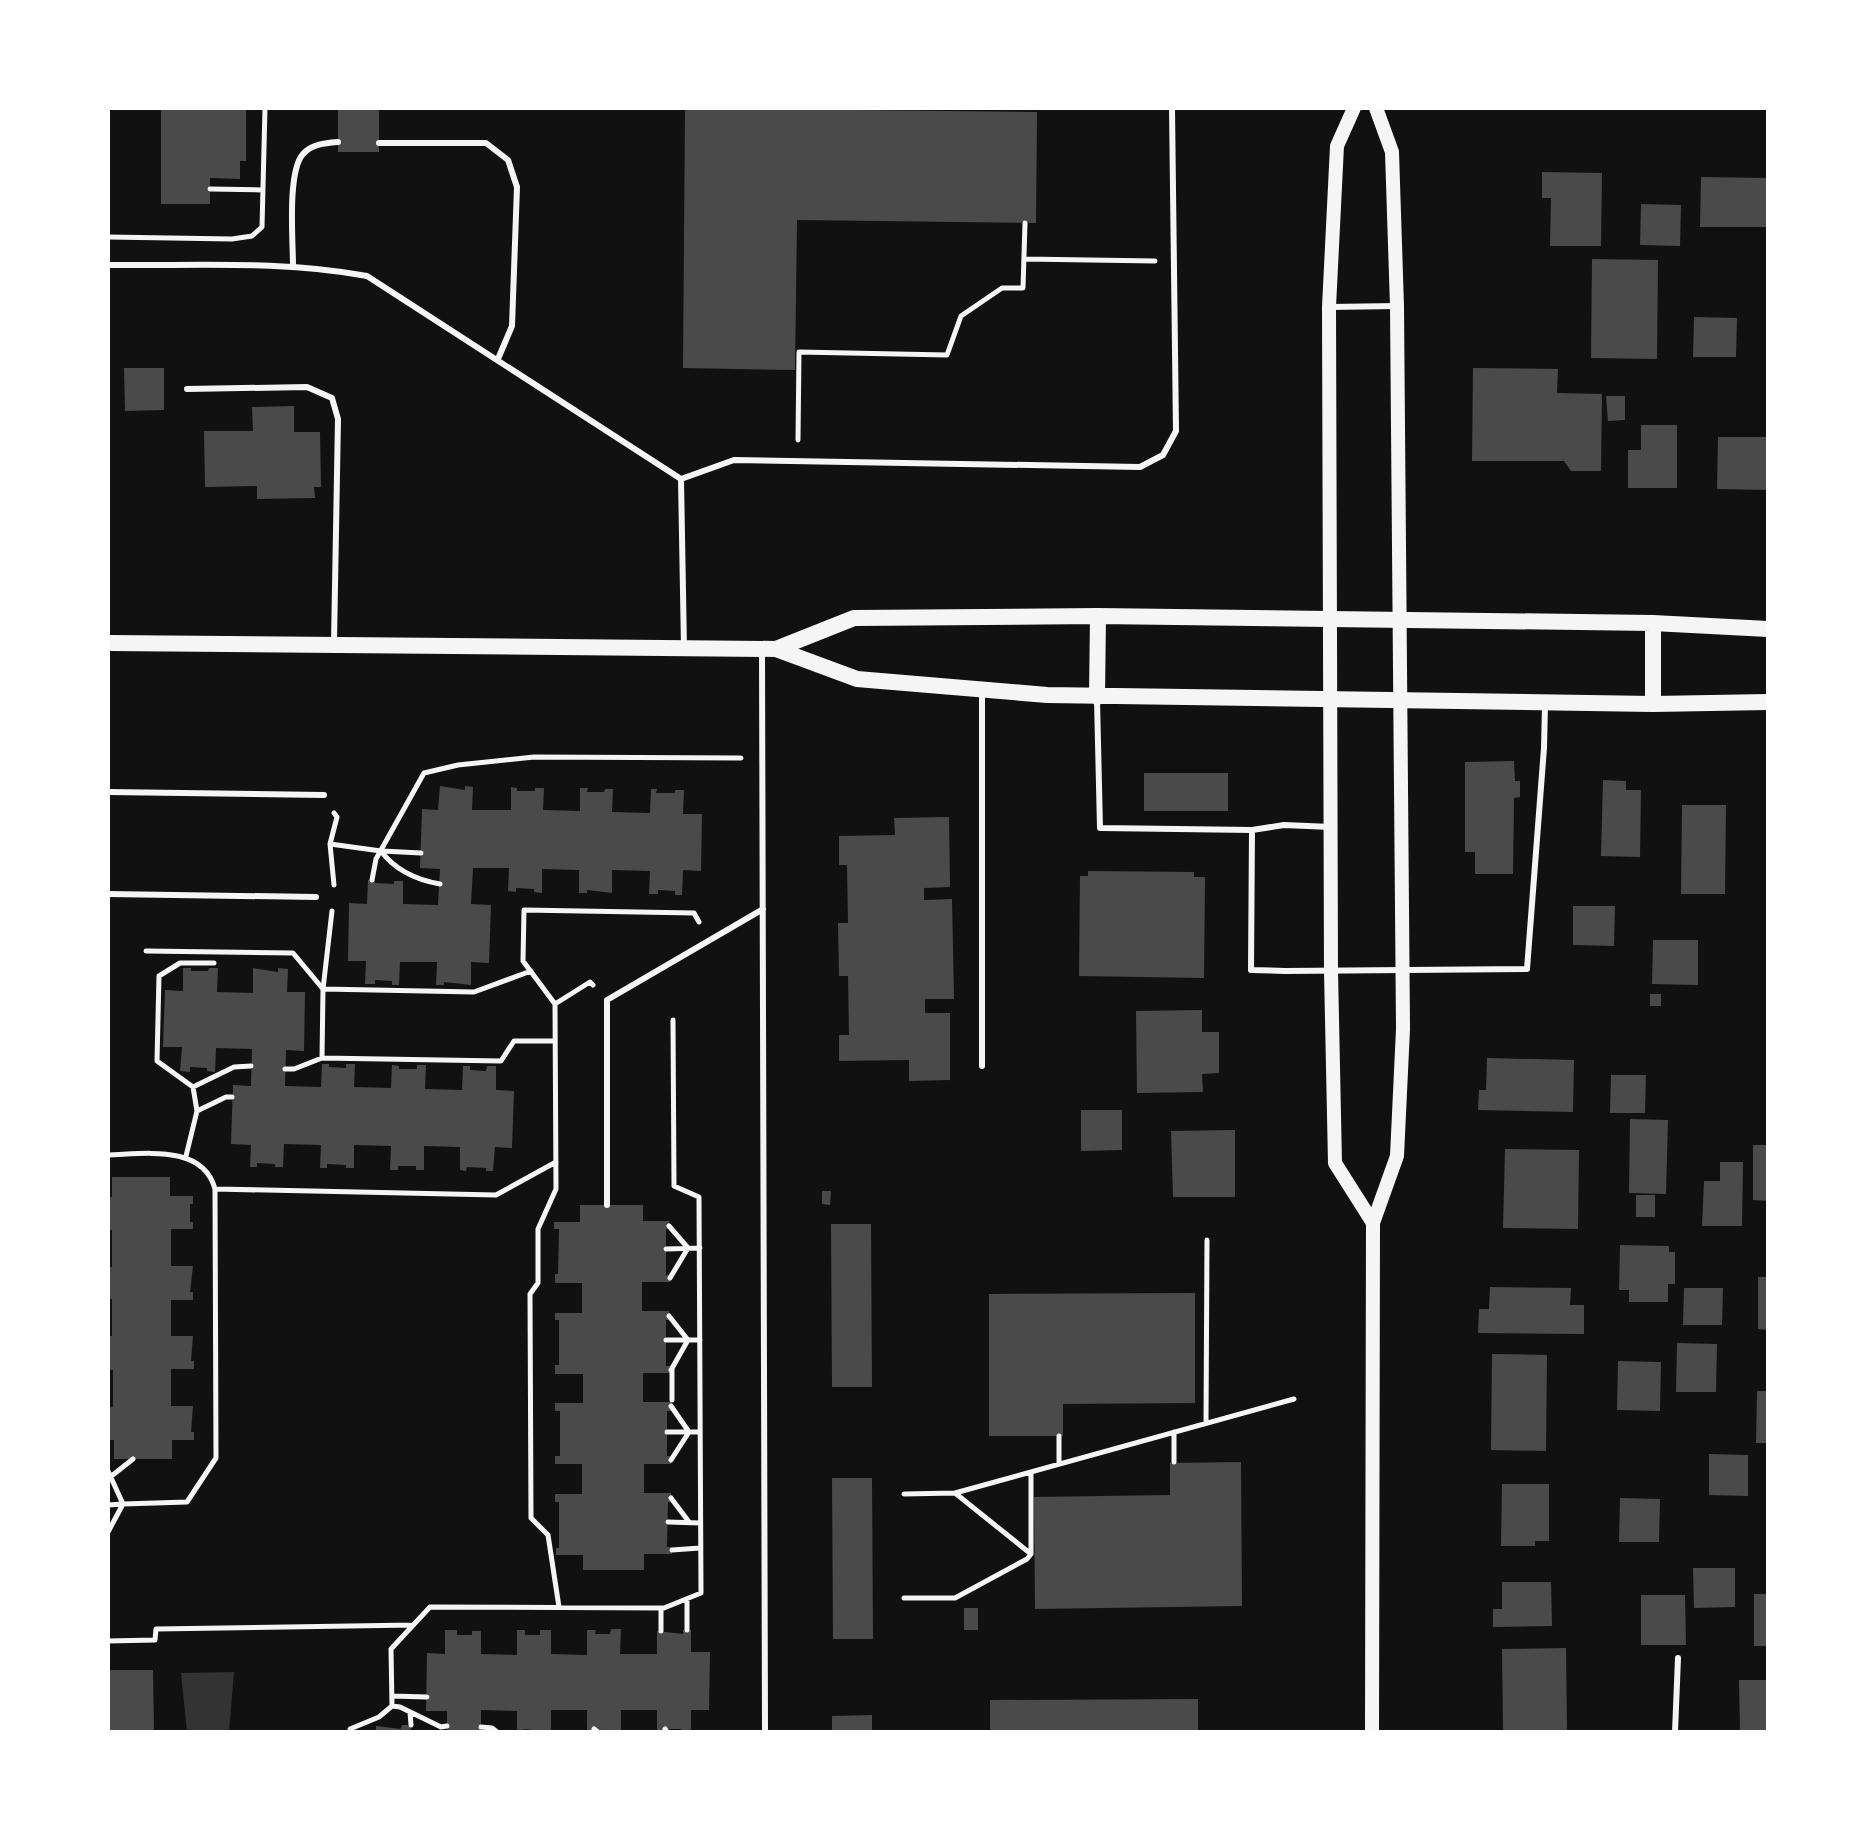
<svg xmlns="http://www.w3.org/2000/svg" width="1876" height="1840" font-family="Barlow,sans-serif">
	<style>
		.water { fill: #333 }
		.building { fill: #4a4a4a }
		.lines { fill: none; stroke-linecap: round; stroke-linejoin: round }
		.path { stroke: #f5f5f5; stroke-width: 5 }
		.service { stroke: #f5f5f5; stroke-width: 6 }
		.tertiary { stroke: #f5f5f5; stroke-width: 14 }
		.secondary { stroke: #f5f5f5; stroke-width: 16 }
	</style>
	<rect width="100%" height="100%" fill="#111"/>
	<!-- water -->
	<path class="water" d="M234,1672L229,1732H187L181,1673Z"/>
	<!-- building -->
	<path class="building" d="M161,108H246V161H240V179L210,178V204H161Z
		M338,108H379V152H338Z
		M685,108L1037,112L1036,223L797,220L795,370L683,368Z
		M1542,172L1602,173L1601,246H1550L1551,198H1542Z
		M1701,177L1768,178V227H1700Z
		M1641,204L1681,205L1680,246L1640,245Z
		M1592,259L1658,260L1657,359L1591,358Z
		M1694,317L1737,318L1736,357H1693Z
		M124,368H164V410L125,411Z
		M1473,368L1558,369L1557,393L1602,394L1601,471H1571L1564,461H1472Z
		M1606,396H1625V420L1608,421Z
		M294,406V432H320L321,487H314L315,498L257,499V486L205,487L204,431H253L252,407Z
		M1641,425H1677V488H1628V450H1641Z
		M1718,437H1768V490L1717,489Z
		M1514,761L1515,781H1520V797L1514,798L1513,874H1475V852H1465V762Z
		M1144,773H1228V811H1144Z
		M1603,780L1626,781V790H1641L1640,857L1601,856Z
		M440,786L465,790V786L473,787L472,810H511V787L517,788V791H535V788H544L543,810L580,811V788H588L587,792H604L605,789H613L612,812L650,813L651,789H657L656,793H675V790H684L683,814H702L701,871L683,870L682,895H675V891L658,890V894H649L650,871L612,870V893L587,890V893H579V870L542,869V893L534,892V889L516,888V892L508,891L509,868H473L471,904L491,905L489,963L471,962V985L444,982V985H436L437,962H400L399,985H392V981L375,980V984H365L366,961H348L349,903L367,904L368,880H375V883L394,884V881H403V904L438,905L440,869L420,868L422,809L438,810Z
		M1682,805H1726L1725,894H1681Z
		M949,817L950,887L924,888V900L952,899L954,999H925V1013H950V1080L909,1081V1060L839,1061V1035H849L848,976H839L838,923H848L847,865H839V836L895,835L894,818Z
		M1088,871L1194,872V877H1205L1204,978L1079,976L1080,876H1088Z
		M1573,906H1615L1614,946L1573,945Z
		M1653,940H1698V985L1652,984Z
		M183,968H191V971H208L209,968H218L217,992L253,993V968L278,972V968L288,969L287,992H305L304,1051L286,1050L285,1086L321,1087L322,1064H329V1067L346,1068V1064H355L354,1087L391,1088L392,1065L399,1066V1069H417V1065H426L425,1089L462,1090L463,1066H470V1070L486,1071L487,1066H496V1090L514,1091L512,1148L495,1147L493,1171H486V1168L467,1167L466,1171L460,1170V1147L424,1146V1170H416V1166H398V1170H390L391,1146L354,1145V1168H346V1165L327,1164V1168H320L321,1145L284,1144L283,1167H275V1164L257,1163V1167H250L251,1145L231,1144L233,1085L251,1086L252,1049L216,1048L215,1072L207,1071V1068L190,1067V1072L180,1071L182,1047H163L165,990L183,991Z
		M1650,994H1661V1006H1650Z
		M1202,1010V1032H1219V1073L1202,1074L1203,1092L1137,1093L1136,1011Z
		M1487,1058L1574,1060L1573,1112L1478,1110L1479,1090H1486Z
		M1611,1075H1646L1645,1113H1610Z
		M1081,1110H1122V1150L1081,1151Z
		M1630,1119L1668,1120L1666,1194L1629,1193Z
		M1235,1130V1197H1173L1171,1131Z
		M1753,1145H1768V1201L1753,1200Z
		M1505,1149L1579,1150L1578,1229L1503,1228Z
		M1720,1162H1743L1742,1226H1702L1704,1181H1720Z
		M112,1177H170V1196H193V1204H190V1222H193V1229H171V1266H193L190,1292H193V1300H171V1336H193L191,1361H194V1369H171V1406H193L191,1432H194V1440H172V1459H114V1440H108V1407H113V1370H108V1336H112V1299H108V1267H112V1230H108V1197H112Z
		M822,1191H831L830,1205L822,1204Z
		M1636,1195H1655V1217H1636Z
		M580,1205H643V1221H669V1229H666V1275H670V1282H642V1311H669V1320H666V1366H671V1373H643V1402H671V1411H667V1456H671V1464H644V1493H671V1502H668L667,1547H672V1554H644V1570H583V1555H556V1548H559V1502H555V1494H582V1464H555V1456H560V1411H555V1403H583V1374H555V1365H559V1320H555V1313H582V1283H555V1274H558L559,1229H554V1222H580Z
		M831,1224H871L872,1387H832Z
		M1620,1245L1669,1246V1252H1675V1284H1668V1302H1629V1290H1619Z
		M1758,1277H1768V1330L1758,1329Z
		M1490,1287L1571,1288L1570,1305H1584V1334L1478,1333L1479,1309H1489Z
		M1684,1288H1723L1722,1325H1683Z
		M1195,1293V1403L1063,1404V1436H989V1294Z
		M1677,1343L1717,1344L1716,1392H1676Z
		M1492,1354L1547,1355L1546,1451L1491,1450Z
		M1618,1361L1661,1362L1660,1411L1617,1410Z
		M1757,1391H1768V1443H1756Z
		M1709,1454L1748,1455V1496L1709,1495Z
		M1241,1462L1242,1606L1035,1609L1034,1497L1170,1495V1463Z
		M832,1478H872L873,1639H833Z
		M1502,1484H1549V1541H1535V1546H1501Z
		M1620,1498L1660,1499L1659,1542H1619Z
		M1693,1568H1735V1607L1694,1608Z
		M1502,1582H1551L1552,1626L1493,1627V1609H1502Z
		M1754,1594H1768V1646H1754Z
		M1641,1595H1685L1686,1645H1641Z
		M964,1608H978V1630H964Z
		M611,1629H621L620,1654H657V1631L683,1634V1630H691V1652H710L709,1710H691V1732H681V1729H665V1732H657V1710H621V1732L594,1729V1732H587V1710H551V1732L524,1729V1732H517V1711L481,1710V1732H447V1711H426L427,1653L445,1654V1630H457V1635H472V1631H481V1654L517,1655V1630H525V1635H540V1630H551V1654L587,1655V1630H596L595,1634H610Z
		M1566,1648L1567,1732H1503L1502,1649Z
		M108,1670H153L154,1732H108Z
		M1739,1680H1768V1732H1740Z
		M1198,1699V1732H990V1700Z
		M872,1715V1732H832V1716Z
		M402,1725H411V1732H376V1726L401,1729Z"/>
	<g class="lines">
		<!-- path -->
		<path class="path" d="M210,189L263,190
			M108,237L232,239L252,236L262,227L265,108
			M1024,259L1155,261
			M798,440L799,352L947,355L961,316L1002,288H1023L1025,223
			M334,813L337,817L330,844L334,885
			M330,844L381,851C395,870 417,880 440,884
			M382,851L421,853
			M372,880L376,859L424,773L458,765L534,757L741,758
			M146,951L293,953L323,989L474,992L531,971
			M555,1004L523,961L524,910L694,913L699,922
			M322,1058L323,989L332,911
			M285,1069H294L322,1058L501,1061L514,1041H555
			M193,1087L234,1067L251,1066
			M197,1111L226,1097H232
			M108,1155C145,1154 203,1144 215,1189L216,1458L187,1502L123,1504L108,1532
			M186,1156L197,1111L193,1087L157,1061L159,976L180,963H214
			M215,1189L496,1195L556,1162
			M669,1226L688,1248L670,1278
			M666,1249L700,1248
			M669,1316L688,1340L671,1370
			M666,1340H700
			M672,1369V1400
			M671,1406L689,1432L671,1460
			M1206,1423L1207,1240
			M667,1432H700
			M1174,1432V1462
			M1059,1464V1436
			M108,1471L123,1504L108,1505
			M109,1478L133,1459
			M904,1494L955,1493
			M671,1498L689,1522
			M668,1522L700,1523
			M672,1550L700,1548
			M1031,1554L955,1493L1294,1399
			M904,1598H955L1027,1559L1031,1554V1472
			M687,1599V1630
			M559,1607L548,1535L531,1518L530,1294L538,1283V1229L556,1189L555,1004L590,982L593,985
			M661,1608V1631
			M108,1641L155,1640L156,1629L413,1625
			M392,1696L427,1697
			M392,1706L400,1707L441,1727L447,1726
			M410,1712L411,1725
			M481,1727L492,1728L497,1732
			M594,1729L598,1732
			M665,1729L667,1732
			M350,1732V1729L379,1717L392,1706L391,1649L430,1607L664,1608L701,1593L699,1197L674,1186L673,1020"/>
		<!-- service -->
		<path class="service" d="M379,143H486L508,160L517,187L512,326L498,359
			M108,265C194,266 283,260 367,276L681,479
			M293,266C293,241 287,172 303,154C312,144 326,143 338,142
			M1329,307L1397,306
			M187,389L307,387L332,398L338,419L334,642
			M681,479L734,460L1140,467L1163,455L1176,431L1172,108
			M681,479L684,648
			M762,652L765,1732
			M1097,700L1100,828L1252,830L1251,970L1285,971L1527,969L1544,748L1545,705
			M108,792L324,795
			M1252,830L1284,825L1331,827
			M108,894L316,897
			M982,1066V692
			M607,1205V1000L763,909
			M1675,1732L1678,1658"/>
		<!-- tertiary -->
		<path class="tertiary" d="M1354,108L1337,146L1329,307L1331,971L1335,1163L1373,1223
			M1372,1732L1373,1223L1397,1156L1403,1029L1397,306L1392,152L1376,108"/>
		<!-- secondary -->
		<path class="secondary" d="M1653,623V704
			M108,643L776,649L857,679L1047,695L1653,704L1768,702
			M776,649L854,618L1098,616L1653,623L1768,629
			M1097,697L1098,616"/>
	</g>
	<!-- border -->
	<rect width="1876" height="1840" fill="none" stroke="#ffffff" stroke-width="220"/>
</svg>
